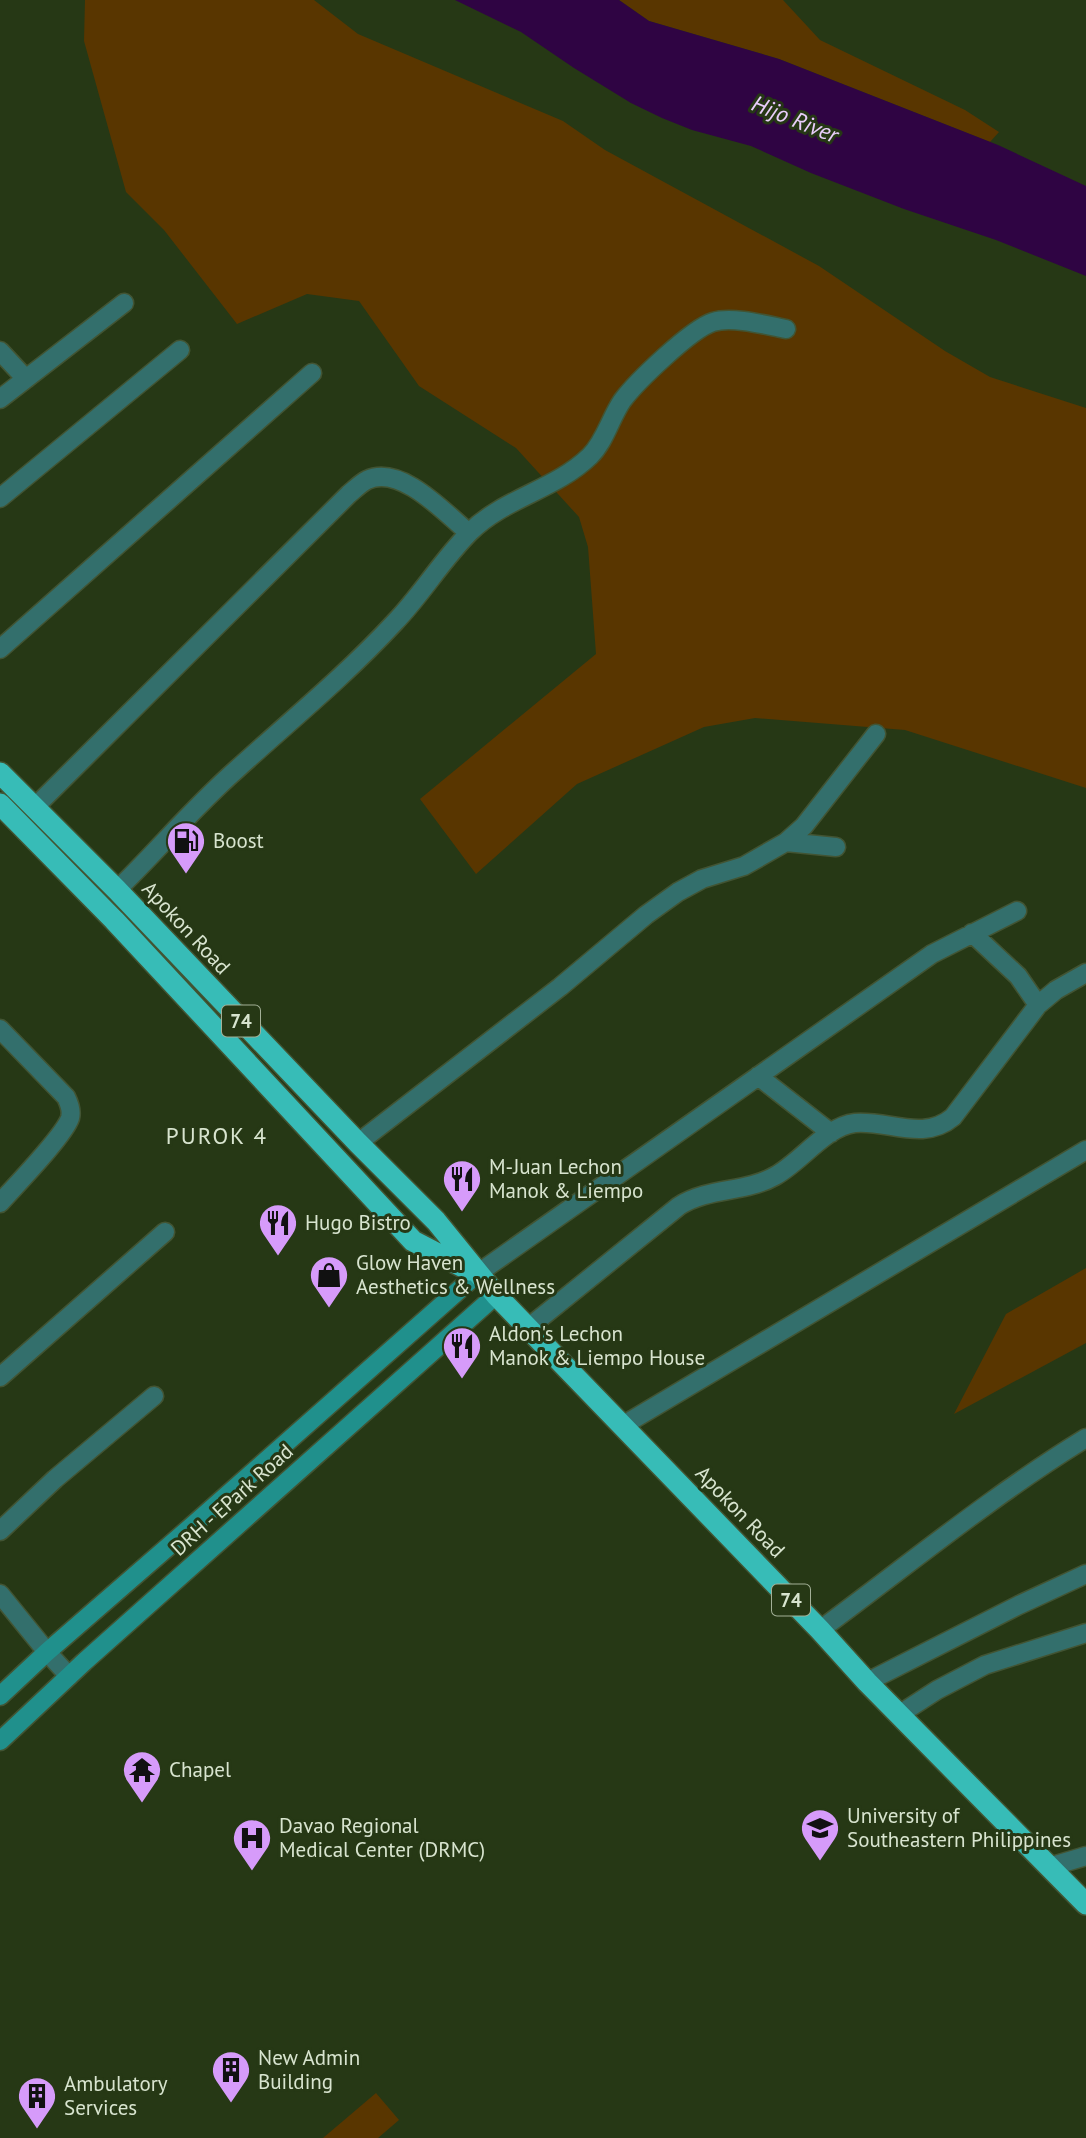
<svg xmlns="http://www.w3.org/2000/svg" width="1086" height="2138" font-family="'PT Sans',sans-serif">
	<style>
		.green { fill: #593600 }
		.water { fill: #2f0443 }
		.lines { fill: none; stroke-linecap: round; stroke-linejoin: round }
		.street-casing { stroke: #425433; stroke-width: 21 }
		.secondary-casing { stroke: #425433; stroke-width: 21 }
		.highway-casing { stroke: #425433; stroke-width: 24 }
		.street { stroke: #336f6c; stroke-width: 18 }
		.secondary { stroke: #20908c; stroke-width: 18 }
		.highway { stroke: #37bcb7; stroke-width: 21 }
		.labels { text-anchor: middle; stroke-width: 6; stroke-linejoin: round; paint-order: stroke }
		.shield { fill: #263815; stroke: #a3b097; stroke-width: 2 }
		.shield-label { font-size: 19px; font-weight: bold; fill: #d8e4cf }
		.poi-label { font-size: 21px; fill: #d8e4cf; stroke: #263815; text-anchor: start }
		.street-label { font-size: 21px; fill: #d8e4cf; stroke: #263815 }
		.water-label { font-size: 23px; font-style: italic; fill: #e9cefb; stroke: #263815 }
		.neighbourhood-label { font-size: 23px; letter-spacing: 2px; fill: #d8e4cf; stroke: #263815 }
	</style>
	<rect width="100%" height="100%" fill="#263815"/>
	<!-- green -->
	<path class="green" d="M85,0H314L358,34L563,121L605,150L819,266L945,351L990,377L1086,408V788L905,730L755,718L704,727L577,784L476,874L420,799L596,654L588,547L579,517L516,448L419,386L359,301L307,294L237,324L164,230L126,192L84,41Z
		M619,0H783L820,40L965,110L999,132L990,142L779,59L649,21Z
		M1086,1268V1343L954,1414L1006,1314Z
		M376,2093L399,2120L378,2138H323Z"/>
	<!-- water -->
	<path class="water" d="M455,0H619L649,21L779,59L998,145L1086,186V276L996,240L904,209L811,173L751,146L692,130L662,118L631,103L574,68L521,32Z"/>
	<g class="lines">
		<!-- street casing -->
		<g class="street-casing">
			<path id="street" d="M0,351L26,379
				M0,399L124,303
				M0,498L180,350
				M0,649L312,373
				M34,808L349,494C355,489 361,483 367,480C401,464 445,513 469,533
				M786,842L836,847
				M117,890C157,851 194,807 236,770C290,721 346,675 395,622C422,594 442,560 470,532C504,498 555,490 590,456C605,441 610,419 622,401C636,382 691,329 713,322C732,316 766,325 786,329
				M972,933L1018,976L1038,1005
				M0,1029L66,1097C69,1103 72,1111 70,1118C64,1136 15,1186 0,1203
				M758,1076L831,1133
				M358,1143L560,987L646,915L678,892L702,879L744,866L786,842L804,826L876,734
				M477,1274L932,954L1017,911
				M528,1328L679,1206C709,1187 745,1193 775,1176C801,1162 826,1126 855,1123C889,1120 923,1142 953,1117L1038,1005L1056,990L1086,973
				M0,1377L165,1232
				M622,1426L1086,1150
				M0,1531L55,1479L154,1396
				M0,1594L47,1652L69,1676
				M820,1630C908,1565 993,1495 1086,1438
				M867,1682L1019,1605L1086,1574
				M900,1714L937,1690L985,1665L1086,1633
				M1049,1867L1086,1856"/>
		</g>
		<!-- secondary casing -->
		<g class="secondary-casing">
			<path id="secondary" d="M0,1696L47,1652L192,1526L477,1274
				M0,1741L84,1662L496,1295"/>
		</g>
		<!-- highway casing -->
		<g class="highway-casing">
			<path id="highway" d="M0,773L117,890L358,1143L436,1221L496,1295L820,1630L867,1682L1086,1904
				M0,804L114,920L413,1241L469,1270"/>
		</g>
		<!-- street -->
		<use href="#street" class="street"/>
		<!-- secondary -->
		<use href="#secondary" class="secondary"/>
		<!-- highway -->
		<use href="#highway" class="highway"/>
	</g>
	<!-- icons -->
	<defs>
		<g id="fuel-pin" transform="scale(2.0125)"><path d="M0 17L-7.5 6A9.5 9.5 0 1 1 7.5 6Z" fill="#d69bfa" stroke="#263815"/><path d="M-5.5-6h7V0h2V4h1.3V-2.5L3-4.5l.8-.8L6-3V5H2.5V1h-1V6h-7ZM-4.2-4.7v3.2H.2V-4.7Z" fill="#111"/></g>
		<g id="restaurant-pin" transform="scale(2.0125)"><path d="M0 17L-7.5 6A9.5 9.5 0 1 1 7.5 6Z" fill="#d69bfa" stroke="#263815"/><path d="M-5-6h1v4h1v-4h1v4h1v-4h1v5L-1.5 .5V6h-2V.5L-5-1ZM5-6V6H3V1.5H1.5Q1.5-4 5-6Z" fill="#111"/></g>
		<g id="shop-pin" transform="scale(2.0125)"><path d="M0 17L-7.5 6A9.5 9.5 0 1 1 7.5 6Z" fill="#d69bfa" stroke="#263815"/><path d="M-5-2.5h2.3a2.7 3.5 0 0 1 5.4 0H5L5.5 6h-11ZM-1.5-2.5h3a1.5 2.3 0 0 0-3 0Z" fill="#111"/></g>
		<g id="temple-pin" transform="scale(2.0125)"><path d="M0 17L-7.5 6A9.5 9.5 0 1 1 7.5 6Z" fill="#d69bfa" stroke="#263815"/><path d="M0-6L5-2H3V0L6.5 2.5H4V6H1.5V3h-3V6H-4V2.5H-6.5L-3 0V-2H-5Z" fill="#111"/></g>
		<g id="university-pin" transform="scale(2.0125)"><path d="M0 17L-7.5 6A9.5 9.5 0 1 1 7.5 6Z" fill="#d69bfa" stroke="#263815"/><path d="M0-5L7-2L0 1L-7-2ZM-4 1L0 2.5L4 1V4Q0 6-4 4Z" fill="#111"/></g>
		<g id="hospital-pin" transform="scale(2.0125)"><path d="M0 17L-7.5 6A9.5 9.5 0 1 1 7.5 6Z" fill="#d69bfa" stroke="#263815"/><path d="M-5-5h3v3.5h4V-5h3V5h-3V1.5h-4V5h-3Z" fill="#111"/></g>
		<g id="building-pin" transform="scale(2.0125)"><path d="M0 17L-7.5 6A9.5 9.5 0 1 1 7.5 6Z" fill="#d69bfa" stroke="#263815"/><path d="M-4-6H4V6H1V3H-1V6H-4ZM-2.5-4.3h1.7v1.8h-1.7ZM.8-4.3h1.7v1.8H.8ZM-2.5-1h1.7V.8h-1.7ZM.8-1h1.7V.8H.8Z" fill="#111"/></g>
	</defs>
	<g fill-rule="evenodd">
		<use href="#fuel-pin" x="186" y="841"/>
		<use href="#restaurant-pin" x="462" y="1179"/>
		<use href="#restaurant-pin" x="278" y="1223"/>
		<use href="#shop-pin" x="329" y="1275"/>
		<use href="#restaurant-pin" x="462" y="1346"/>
		<use href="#temple-pin" x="142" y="1770"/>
		<use href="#university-pin" x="820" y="1828"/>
		<use href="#hospital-pin" x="252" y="1838"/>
		<use href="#building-pin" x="231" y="2070"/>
		<use href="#building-pin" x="37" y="2096"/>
	</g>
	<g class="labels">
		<!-- shield labels -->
		<g class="shield">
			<rect x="222" y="1005.5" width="38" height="31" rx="5"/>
			<rect x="772" y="1584.5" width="38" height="31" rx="5"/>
		</g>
		<g class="shield-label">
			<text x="241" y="1028">74</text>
			<text x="791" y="1607">74</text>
		</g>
		<!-- poi labels -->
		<g class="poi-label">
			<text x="213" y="848">Boost</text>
			<text x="489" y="1174">M-Juan Lechon<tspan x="489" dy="24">Manok &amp; Liempo</tspan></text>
			<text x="305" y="1230">Hugo Bistro</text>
			<text x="356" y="1270">Glow Haven<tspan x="356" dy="24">Aesthetics &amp; Wellness</tspan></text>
			<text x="489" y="1341">Aldon's Lechon<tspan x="489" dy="24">Manok &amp; Liempo House</tspan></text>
			<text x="169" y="1777">Chapel</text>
			<text x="847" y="1823">University of<tspan x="847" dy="24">Southeastern Philippines</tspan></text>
			<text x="279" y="1833">Davao Regional<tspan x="279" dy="24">Medical Center (DRMC)</tspan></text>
			<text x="258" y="2065">New Admin<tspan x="258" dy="24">Building</tspan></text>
			<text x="64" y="2091">Ambulatory<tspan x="64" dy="24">Services</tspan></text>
		</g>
		<!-- street labels -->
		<g class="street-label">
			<text transform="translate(186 928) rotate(47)" y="7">Apokon Road</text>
			<text transform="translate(232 1500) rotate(-42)" y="7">DRH - EPark Road</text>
			<text transform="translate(740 1512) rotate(46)" y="7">Apokon Road</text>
		</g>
		<!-- water labels -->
		<g class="water-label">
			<text transform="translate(795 119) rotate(22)" y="8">Hijo River</text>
		</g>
		<!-- neighbourhood labels -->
		<g class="neighbourhood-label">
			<text x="217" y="1144">PUROK 4</text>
		</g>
	</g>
</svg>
